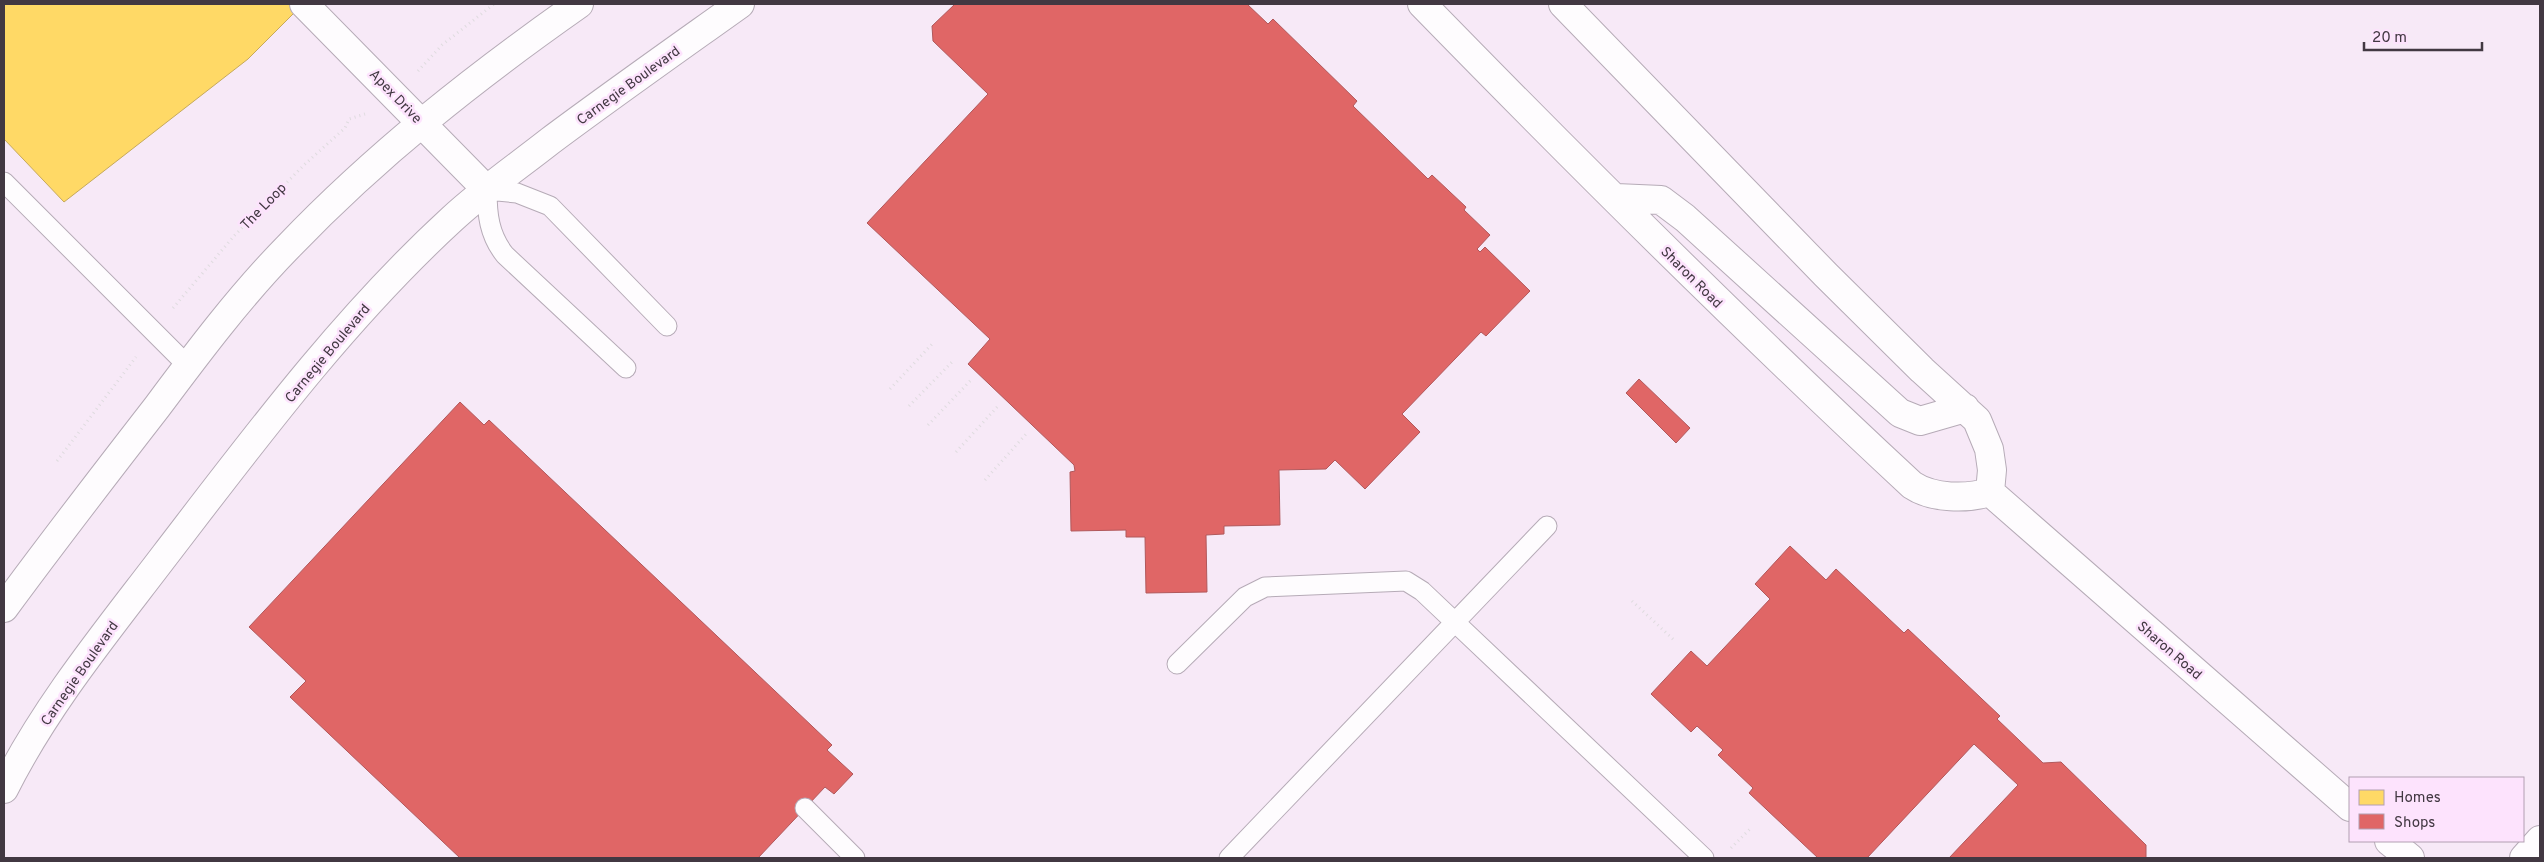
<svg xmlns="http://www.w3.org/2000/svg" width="2544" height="862" font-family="Overpass,sans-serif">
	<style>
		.homes { fill: #ffd966; stroke: #c6a95b }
		.shops { fill: #e06666; stroke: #b1585b }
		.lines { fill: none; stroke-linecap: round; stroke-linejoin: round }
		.lane-casing { stroke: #b6abb7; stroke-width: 21 }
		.street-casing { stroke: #b6abb7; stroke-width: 30 }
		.secondary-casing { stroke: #b6abb7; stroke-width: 30 }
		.path { stroke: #dfdbdf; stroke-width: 3; stroke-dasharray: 1 4; stroke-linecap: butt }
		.lane { stroke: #fefcfe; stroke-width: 19 }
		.street { stroke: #fefcfe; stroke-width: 28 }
		.secondary { stroke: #fefcfe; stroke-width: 28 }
		.labels { text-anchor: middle; stroke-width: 5; stroke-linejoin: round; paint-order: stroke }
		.street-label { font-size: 14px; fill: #423842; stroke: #fde3fd }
	</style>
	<rect width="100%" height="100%" fill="#f7e9f7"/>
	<!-- homes -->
	<path class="homes" d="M4,4H303L248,59L64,202L4,139Z"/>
	<!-- shops -->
	<path class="shops" d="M955,4H1247L1268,24L1273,19L1357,101L1353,106L1428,179L1432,175L1466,207L1464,210L1490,235L1477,249L1480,252L1485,247L1530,291L1486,336L1481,332L1402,414L1420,432L1365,489L1335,460L1326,469L1279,470L1280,525L1224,526V534L1206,535L1207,592L1146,593L1145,537H1126V530L1071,531L1070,472L1075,471L1074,465L968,364L990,339L867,223L988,94L933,41L932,26Z
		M1639,379L1690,428L1676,443L1626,393Z
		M460,402L484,425L489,420L832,745L827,750L853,774L834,794L825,787L758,858H460L290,697L306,681L249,627Z
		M1790,546L1826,580L1836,569L1904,633L1908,629L2000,716L1997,719L2043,763L2061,762L2146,845V858H1949L2018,785L1974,744L1867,858H1818L1749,793L1753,788L1718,755L1723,750L1697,726L1691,732L1651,694L1691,651L1707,666L1770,599L1755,584Z"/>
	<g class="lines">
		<!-- lane casing -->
		<g class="lane-casing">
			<path id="lane" d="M4,182L188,366
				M626,368L505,255C489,235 487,214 487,190L517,193L550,206L667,326
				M1177,664L1245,597L1265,587L1406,581L1422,591L1704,858
				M805,808L855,858
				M1229,858L1547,526"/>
		</g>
		<!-- street casing -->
		<g class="street-casing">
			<path id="street" d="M304,4L487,190"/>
		</g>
		<!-- secondary casing -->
		<g class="secondary-casing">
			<path id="secondary" d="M1422,4C1582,168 1744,329 1912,485C1933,499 1967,499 1990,492
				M1563,4L1826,275L1922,370L1977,420L1989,449L1992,470L1990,492
				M1616,198L1661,200L1685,218L1900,413L1920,421L1965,408
				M1990,492L2350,807
				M4,608C54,540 105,474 157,407C198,352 240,296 288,247C376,155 475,77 579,4
				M4,789C46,705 108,630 165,555C254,439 343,319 452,219C482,191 517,167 550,141C613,94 677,49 740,4
				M2389,841L2410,858
				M2524,858L2540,840"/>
		</g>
		<!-- path -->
		<path class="path" d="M418,71L442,45L494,4
			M173,308L234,236L304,165L345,128L349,119L365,114
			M890,389L933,343
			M909,406L952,362
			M928,425L971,380
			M956,452L998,406
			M57,461L136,357
			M985,480L1027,433
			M1632,601L1675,641
			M1731,848L1750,829"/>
		<!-- lane -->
		<use href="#lane" class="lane"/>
		<!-- street -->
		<use href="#street" class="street"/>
		<!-- secondary -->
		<use href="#secondary" class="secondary"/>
	</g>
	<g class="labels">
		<!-- street labels -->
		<g class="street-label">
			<text transform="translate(628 85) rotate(-36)" y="5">Carnegie Boulevard</text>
			<text transform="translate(396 96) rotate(46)" y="5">Apex Drive</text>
			<text transform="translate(263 206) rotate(-46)" y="5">The Loop</text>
			<text transform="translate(1692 277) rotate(45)" y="5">Sharon Road</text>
			<text transform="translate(327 353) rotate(-50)" y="5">Carnegie Boulevard</text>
			<text transform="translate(2170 650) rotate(41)" y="5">Sharon Road</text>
			<text transform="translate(79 673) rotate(-55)" y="5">Carnegie Boulevard</text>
		</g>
	</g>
	<!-- border -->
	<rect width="2544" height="862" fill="none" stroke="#423842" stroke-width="10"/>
	<!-- legend -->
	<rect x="2349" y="777" width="175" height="65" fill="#fde3fd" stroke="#b29fb2"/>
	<rect x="2359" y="790" width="25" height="15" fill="#ffd966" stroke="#b29fb2"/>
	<text x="2394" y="802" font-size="15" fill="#423842">Homes</text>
	<rect x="2359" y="814" width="25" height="15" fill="#e06666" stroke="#b29fb2"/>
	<text x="2394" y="827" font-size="15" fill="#423842">Shops</text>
	<!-- scale -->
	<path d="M2364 42v8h118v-8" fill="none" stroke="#423842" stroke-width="2.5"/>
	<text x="2372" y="42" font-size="15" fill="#423842" stroke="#fde3fd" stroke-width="4" paint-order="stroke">20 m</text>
</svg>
